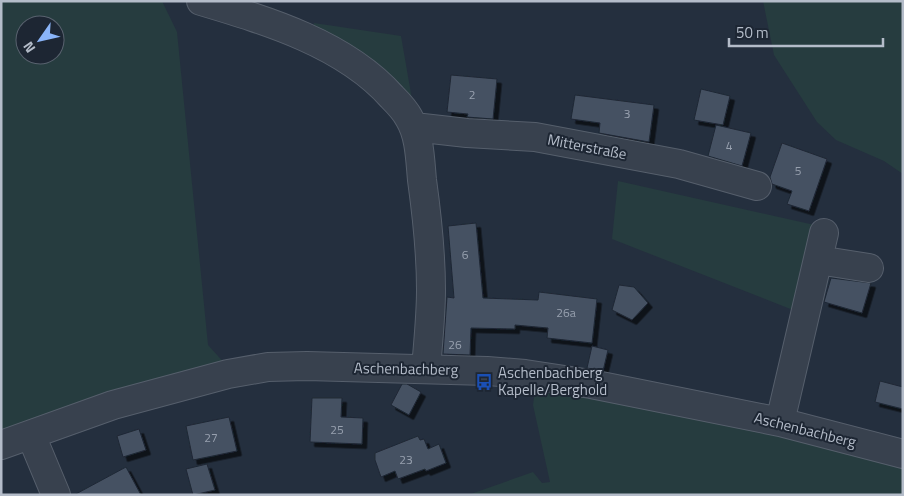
<svg xmlns="http://www.w3.org/2000/svg" width="904" height="496" font-family="'Titillium Web',sans-serif">
	<style>
		.green { fill: #263c3f; fill-rule: evenodd }
		.building { fill: #455162; stroke: #1f2835; filter: url(#shadow) }
		.lines { fill: none; stroke-linecap: round; stroke-linejoin: round }
		.minor-casing { stroke: #565f6c; stroke-width: 30 }
		.minor { stroke: #38414e; stroke-width: 28 }
		.labels { text-anchor: middle; stroke-width: 4; stroke-linejoin: round; paint-order: stroke }
		.number-label { font-size: 12px; fill: #98a1af }
		.street-label { font-size: 15px; fill: #b4bcc9; stroke: #1d2633 }
		.poi-label { font-size: 15px; fill: #b4bcc9; stroke: #1d2633; text-anchor: start }
	</style>
	<defs>
		<filter id="shadow"><feDropShadow dx="4.5" dy="4.5" stdDeviation="0" flood-color="#0009"/></filter>
	</defs>
	<rect width="100%" height="100%" fill="#242f3e"/>
	<!-- green -->
	<path class="green" d="M1,1H162L177,32L208,345L227,366L1,437ZM25,25H55V55H25Z
		M763,1H903V174L884,161L836,140L817,122L774,55Z
		M314,23L401,36L414,111L313,33Z
		M618,181L819,226L793,310L612,239Z
		M539,387L618,397L903,465V492L902,495H468L533,472L542,483L550,482L533,405L535,391Z"/>
	<!-- building -->
	<path class="building" d="M451,75L497,79L493,119L467,117L468,114L447,112Z
		M701,89L730,96L723,125L694,120Z
		M575,95L654,105L649,142L599,133L600,123L571,119Z
		M716,125L751,133L742,166L708,156Z
		M782,143L827,159L809,211L787,204L792,191L772,184L770,177Z
		M476,223L483,298L538,300L539,292L597,299L592,343L547,338L548,328L515,325V329L471,328L470,355L443,354L447,297L454,298L448,226Z
		M831,278L871,283L862,313L824,302Z
		M619,285L634,287L648,303L632,320L612,310Z
		M592,346L608,350L603,371L587,368Z
		M880,381L903,387V409L875,402Z
		M402,384H407L421,392L409,415L391,405Z
		M312,398H342L341,417L363,418L362,444L310,442Z
		M229,417L237,451L193,460L186,426Z
		M139,429L146,450L123,457L117,436Z
		M418,436L420,440L424,439L428,449L439,444L446,463L426,471L425,469L398,479L395,471L381,477L375,460V453Z
		M207,464L215,490L193,495L186,469Z
		M126,467L141,495H74Z"/>
	<g class="lines">
		<!-- minor casing -->
		<g class="minor-casing">
			<path id="minor" d="M201,1C268,21 345,44 392,97C398,103 405,110 409,118C420,136 420,159 422,180C427,216 431,253 431,290C431,316 428,343 426,369
				M414,127L467,133L535,137L679,164L757,186
				M818,260L869,268
				M780,422L824,233
				M31,435L56,495
				M1,445L113,405L228,374L268,367L307,366L487,371L525,374L591,384L780,422L903,454"/>
		</g>
		<!-- minor -->
		<use href="#minor" class="minor"/>
	</g>
	<!-- icons -->
	<defs>
		<g id="bus-bare" transform="scale(1.35)"><path d="M-5-6H5V4H4V6H2V4H-2V6H-4V4H-5ZM-3.5-4V0h7V-4ZM-3.5 1.2v1.5H-2V1.2ZM2 1.2v1.5H3.5V1.2Z" fill="#1a4fb4" stroke="#1d2633" stroke-width="2.5" paint-order="stroke"/></g>
	</defs>
	<g fill-rule="evenodd">
		<use href="#bus-bare" x="484" y="382"/>
	</g>
	<g class="labels">
		<!-- number labels -->
		<g class="number-label">
			<text x="472" y="99">2</text>
			<text x="627" y="118">3</text>
			<text x="729" y="150">4</text>
			<text x="798" y="175">5</text>
			<text x="465" y="259">6</text>
			<text x="566" y="317">26a</text>
			<text x="455" y="349">26</text>
			<text x="337" y="434">25</text>
			<text x="211" y="442">27</text>
			<text x="406" y="464">23</text>
		</g>
		<!-- street labels -->
		<g class="street-label">
			<text transform="translate(587 147) rotate(11)" y="5">Mitterstraße</text>
			<text transform="translate(406 369) rotate(1)" y="5">Aschenbachberg</text>
			<text transform="translate(805 430) rotate(14)" y="5">Aschenbachberg</text>
		</g>
		<!-- poi labels -->
		<g class="poi-label">
			<text x="498" y="378">Aschenbachberg<tspan x="498" dy="17">Kapelle/Berghold</tspan></text>
		</g>
	</g>
	<!-- border -->
	<rect width="904" height="496" fill="none" stroke="#b4bcc9" stroke-width="5"/>
	<!-- north arrow -->
	<g transform="translate(40 40) rotate(236)"><circle r="24" fill="#1d2633" stroke="#59626f"/>
	<path d="M0-4L9 19L0 12L-9 19Z" fill="#8ab4f8"/>
	<text y="-8" font-size="14" font-weight="bold" text-anchor="middle" fill="#b4bcc9">N</text>
	</g>
	<!-- scale -->
	<path d="M729 38v8h154v-8" fill="none" stroke="#b4bcc9" stroke-width="2.5"/>
	<text x="736" y="38" font-size="15" fill="#b4bcc9" stroke="#1d2633" stroke-width="4" paint-order="stroke">50 m</text>
</svg>
